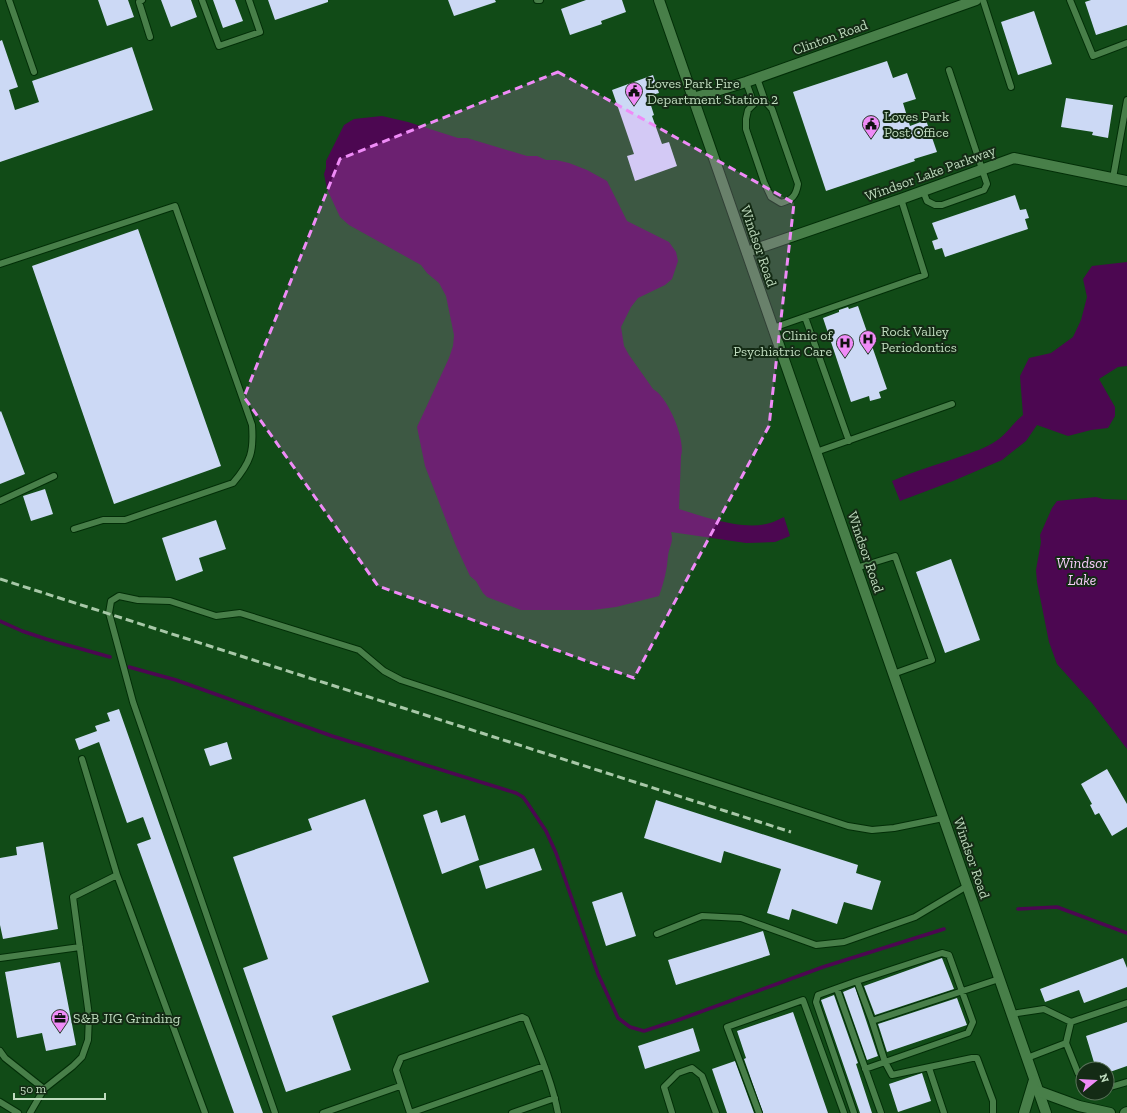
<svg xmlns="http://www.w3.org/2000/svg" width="1127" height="1113" font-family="'Zilla Slab',serif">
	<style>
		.water { fill: #4c0751 }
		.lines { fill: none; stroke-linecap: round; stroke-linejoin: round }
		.stream { stroke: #4c0751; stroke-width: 3.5 }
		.building { fill: #ccd9f5 }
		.service-casing { stroke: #022e07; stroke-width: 8 }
		.minor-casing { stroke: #022e07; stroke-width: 12 }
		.tertiary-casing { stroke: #022e07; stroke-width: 12 }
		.secondary-casing { stroke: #022e07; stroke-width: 12 }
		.service { stroke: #487f49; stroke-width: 6 }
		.minor { stroke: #487f49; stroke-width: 10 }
		.tertiary { stroke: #487f49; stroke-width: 10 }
		.secondary { stroke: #487f49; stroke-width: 10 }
		.rail { stroke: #a8c8a8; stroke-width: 3; stroke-dasharray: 8 4; stroke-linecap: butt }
		.marked { fill: #ef8bf7; fill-opacity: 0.2; stroke: #ef8bf7; stroke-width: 3; stroke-dasharray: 8 5; stroke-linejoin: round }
		.labels { text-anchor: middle; stroke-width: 4; stroke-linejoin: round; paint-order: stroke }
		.street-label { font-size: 14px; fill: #c0dcbf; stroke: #142b15 }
		.poi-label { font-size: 14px; fill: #c0dcbf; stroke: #142b15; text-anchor: start }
		.water-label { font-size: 15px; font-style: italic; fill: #f7ccfa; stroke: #142b15 }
	</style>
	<rect width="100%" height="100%" fill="#114b17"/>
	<!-- water -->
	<path class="water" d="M382,116L408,122L458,138H467L527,156H537L546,160H556L569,163L587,170L607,181L627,221L669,242L676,252L678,261L672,279L665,285L638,298L631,307L621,327L624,346L629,355L653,389C668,397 686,440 681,456L679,509C704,517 744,531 770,523C774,522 779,519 784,517L790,536L775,542L746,543L671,532C674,543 669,546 668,556C667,570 664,582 659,596L616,607L593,610H521L487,597L483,593L476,581L470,576L456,546L425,466L417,427L449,358L453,346L454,335L446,296L439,283L427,273L421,265L349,225L340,217L327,189L324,174L326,168V161L344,125L354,119Z
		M1127,262V366L1118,367L1099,379L1115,407V416L1108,428L1091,430L1068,436L1037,425L1026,441L1002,460L953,481L900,501L892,481C915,471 939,464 962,456C973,452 986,448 996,441C1007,434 1013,423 1023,415L1020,376L1029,358L1051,353L1073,337L1081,320L1087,297L1083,279L1092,266Z
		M1096,497L1103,499L1127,500V749L1092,703L1057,664L1049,642L1037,582L1036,570L1041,542L1040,535L1052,508L1057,501Z"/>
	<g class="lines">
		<!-- stream -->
		<path class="stream" d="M0,621L22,631L46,639L110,657
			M129,667L176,680L332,736L516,793L523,797L528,804L546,831L556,853L598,974L618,1018L630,1027L644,1031L681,1019L823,967L944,929
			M1018,909L1057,907L1127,933"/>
	</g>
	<!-- building -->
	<path class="building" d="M98,0H128L134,17L107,26Z
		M161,0H191L197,17L171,27Z
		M213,0H235L243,21L223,28Z
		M268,0H328V2L275,20Z
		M448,0H495L496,2L454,16Z
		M586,0H622L626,12L601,21L602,24L570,35L561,9Z
		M1091,0H1127V25L1096,35L1085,2Z
		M1034,11L1052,64L1018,75L1001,22Z
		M2,40L18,87L9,90L15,110L39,102L32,81L132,47L153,110L0,162V41Z
		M887,61L893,78L907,73L916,99L903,103L910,126L926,120L937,152L914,159L915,161L826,191L793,92Z
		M653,75L659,93L648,96L654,115L652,116L662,144L669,142L677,166L635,181L627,156L634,154L612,90Z
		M1066,98L1113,105L1108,138L1092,135L1093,132L1061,127Z
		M1015,195L1020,210L1026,209L1029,218L1025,219L1028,229L945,257L942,248L935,250L932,241L938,239L932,223Z
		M138,229L221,466L114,504L32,266Z
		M858,306L887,389L879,392L881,398L870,401L869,396L851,402L823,318L839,312V310L848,307L849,309Z
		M1,411L25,474L0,484V412Z
		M45,489L53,514L31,521L23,496Z
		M216,520L226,549L199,558L203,571L176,581L162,538Z
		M951,559L980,640L945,653L916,572Z
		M119,709L159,823L263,1113H234L137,844L151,839L143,817L127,823L99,742L79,750L75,739L97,731L95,726L110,721L107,713Z
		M227,742L232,759L210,766L204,749Z
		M1107,769L1127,804V827L1112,836L1099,813L1095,815L1090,805L1092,804L1081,784Z
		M365,799L429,982L332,1016L351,1070L286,1092L243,968L268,959L233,857L312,830L308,819Z
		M656,800L858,865L856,873L881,881L872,910L844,902L837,924L792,909L789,920L767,913L781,869L724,851L721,863L644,838Z
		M437,810L441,823L465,815L479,860L442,874L423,815Z
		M43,842L58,929L3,939L0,925V858L17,855L16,847Z
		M534,848L542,870L486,889L479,866Z
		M622,892L636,936L606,946L592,902Z
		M763,931L770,955L676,985L668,960Z
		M942,958L954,989L875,1015L864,986Z
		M1123,958L1127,968V987L1084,1003L1079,990L1045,1002L1040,989Z
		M60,962L76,1045L46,1051L42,1033L17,1038L5,972Z
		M855,987L878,1056L867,1060L843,992Z
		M834,995L858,1063L856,1064L872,1113H860L821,1000Z
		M957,998L967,1025L887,1052L878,1024Z
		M793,1012L828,1113H763L744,1059L746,1058L737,1031Z
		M1127,1022V1066L1107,1073V1069H1096L1086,1036Z
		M693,1028L700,1051L645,1069L638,1046Z
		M735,1061L754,1113H727L712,1069Z
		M922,1073L931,1101L898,1112L889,1084Z"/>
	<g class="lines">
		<!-- service casing -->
		<g class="service-casing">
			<path id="service" d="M9,0L34,72
				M142,0L139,2L150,37
				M202,0L219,46L260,32L249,0
				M537,0H540
				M983,0L1011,87
				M1070,0L1093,56L1127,43
				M746,82L754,104L748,110L746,119V129L764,182L771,197L781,203C792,200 796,196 798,184L772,109L765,101L757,78
				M1113,178L1127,100
				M923,191L927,201L935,205H942L984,190L987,184L949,70
				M0,264L175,206L252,425C254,451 251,462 233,483L125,520H103L74,529
				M805,317L849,441
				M773,328L925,275L901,199
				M816,452L952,404
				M0,501L54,476
				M856,568L895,556L932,660L893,674
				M117,875L205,1113
				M657,934L702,916L741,918L816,945L844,942L915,917L967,886
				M0,958L80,947
				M837,989L881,1113
				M1011,1014L1044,1009L1071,1022L1127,1003
				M872,1021L885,1062L968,1033L973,1022L949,955L942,953L857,981L872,1021L999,979
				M1066,1043L1078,1073L1083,1079
				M0,1051L5,1058L44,1089L30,1113
				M1027,1058L1066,1043L1071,1022
				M929,1068L944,1113
				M865,1069L885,1062L892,1075L972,1058H977L993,1101V1113
				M1107,1088L1127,1082
				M44,1089L73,1066L82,1057L88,1040L89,1016L73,897L117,875L82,759
				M0,1102L18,1113
				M275,1113L133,702L109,613L111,601L119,596L138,600L170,601L216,616L240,613L359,650L384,671L401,680L848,826L872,830L894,828L943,818
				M323,1113L400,1086
				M410,1113L396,1070L401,1058L522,1017L526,1019C538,1050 552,1081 558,1113
				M410,1113L544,1066
				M512,1113L555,1098
				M672,1113L664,1087L678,1073L692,1068L702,1076L716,1113
				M759,1113L727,1027L803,1000L844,1113
				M854,1113L816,1002L818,995L857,981"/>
		</g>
		<!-- minor casing -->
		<g class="minor-casing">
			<path id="minor" d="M693,98L746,82L976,0
				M747,252L901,199L1014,158L1127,181"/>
		</g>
		<!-- tertiary casing -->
		<g class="tertiary-casing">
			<path id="tertiary" d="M659,0L1046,1113"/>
		</g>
		<!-- secondary casing -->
		<g class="secondary-casing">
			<path id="secondary" d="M1038,1091L1079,1106L1110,1113
				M1024,1113L1034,1080
				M1125,1113L1127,1112"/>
		</g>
		<!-- service -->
		<use href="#service" class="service"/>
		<!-- minor -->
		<use href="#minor" class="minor"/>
		<!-- tertiary -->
		<use href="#tertiary" class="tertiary"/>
		<!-- secondary -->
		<use href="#secondary" class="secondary"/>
		<!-- rail -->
		<path class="rail" d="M0,579L791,832"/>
	</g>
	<!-- marked area -->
	<path class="marked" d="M558,72L794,203L769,426L634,678L378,586L244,397L340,159Z"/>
	<!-- icons -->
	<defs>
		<g id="civic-pin" transform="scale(0.9)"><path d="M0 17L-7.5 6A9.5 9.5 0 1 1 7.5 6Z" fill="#ef8bf7" stroke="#142b15"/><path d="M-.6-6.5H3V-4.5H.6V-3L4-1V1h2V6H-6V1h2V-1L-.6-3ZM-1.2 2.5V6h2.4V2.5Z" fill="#111"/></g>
		<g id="hospital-pin" transform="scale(0.9)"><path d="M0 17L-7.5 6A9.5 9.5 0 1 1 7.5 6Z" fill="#ef8bf7" stroke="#142b15"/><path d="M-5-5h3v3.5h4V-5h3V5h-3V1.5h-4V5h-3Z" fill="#111"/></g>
		<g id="office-pin" transform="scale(0.9)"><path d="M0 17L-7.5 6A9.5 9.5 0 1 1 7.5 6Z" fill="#ef8bf7" stroke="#142b15"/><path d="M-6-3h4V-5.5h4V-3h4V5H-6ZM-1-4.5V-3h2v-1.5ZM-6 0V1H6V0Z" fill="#111"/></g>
	</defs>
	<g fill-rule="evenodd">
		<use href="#civic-pin" x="634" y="91"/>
		<use href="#civic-pin" x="871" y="124"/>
		<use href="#hospital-pin" x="868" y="339"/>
		<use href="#hospital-pin" x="845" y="343"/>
		<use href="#office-pin" x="60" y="1018"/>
	</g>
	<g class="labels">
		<!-- street labels -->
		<g class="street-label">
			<text transform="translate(830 37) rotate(-20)" y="5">Clinton Road</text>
			<text transform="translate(930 173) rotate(-20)" y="5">Windsor Lake Parkway</text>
			<text transform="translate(759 246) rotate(71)" y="5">Windsor Road</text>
			<text transform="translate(866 552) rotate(71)" y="5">Windsor Road</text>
			<text transform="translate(972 858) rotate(71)" y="5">Windsor Road</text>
		</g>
		<!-- poi labels -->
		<g class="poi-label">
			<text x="647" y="88">Loves Park Fire<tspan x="647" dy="16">Department Station 2</tspan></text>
			<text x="884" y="121">Loves Park<tspan x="884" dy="16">Post Office</tspan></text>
			<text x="881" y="336">Rock Valley<tspan x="881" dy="16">Periodontics</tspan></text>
			<text x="832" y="340" text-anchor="end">Clinic of<tspan x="832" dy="16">Psychiatric Care</tspan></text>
			<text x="73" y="1023">S&amp;B JIG Grinding</text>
		</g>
		<!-- water labels -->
		<g class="water-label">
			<text x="1082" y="568">Windsor<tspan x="1082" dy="17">Lake</tspan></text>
		</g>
	</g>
	<!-- north arrow -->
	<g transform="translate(1095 1081) rotate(72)"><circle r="19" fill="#142b15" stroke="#597259"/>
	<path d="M0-3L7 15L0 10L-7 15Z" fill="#ef8bf7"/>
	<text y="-6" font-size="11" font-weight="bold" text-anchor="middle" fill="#c0dcbf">N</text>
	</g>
	<!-- scale -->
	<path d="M14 1093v6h91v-6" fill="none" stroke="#c0dcbf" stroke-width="2"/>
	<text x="20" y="1093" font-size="12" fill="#c0dcbf" stroke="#142b15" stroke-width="3" paint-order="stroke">50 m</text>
</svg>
